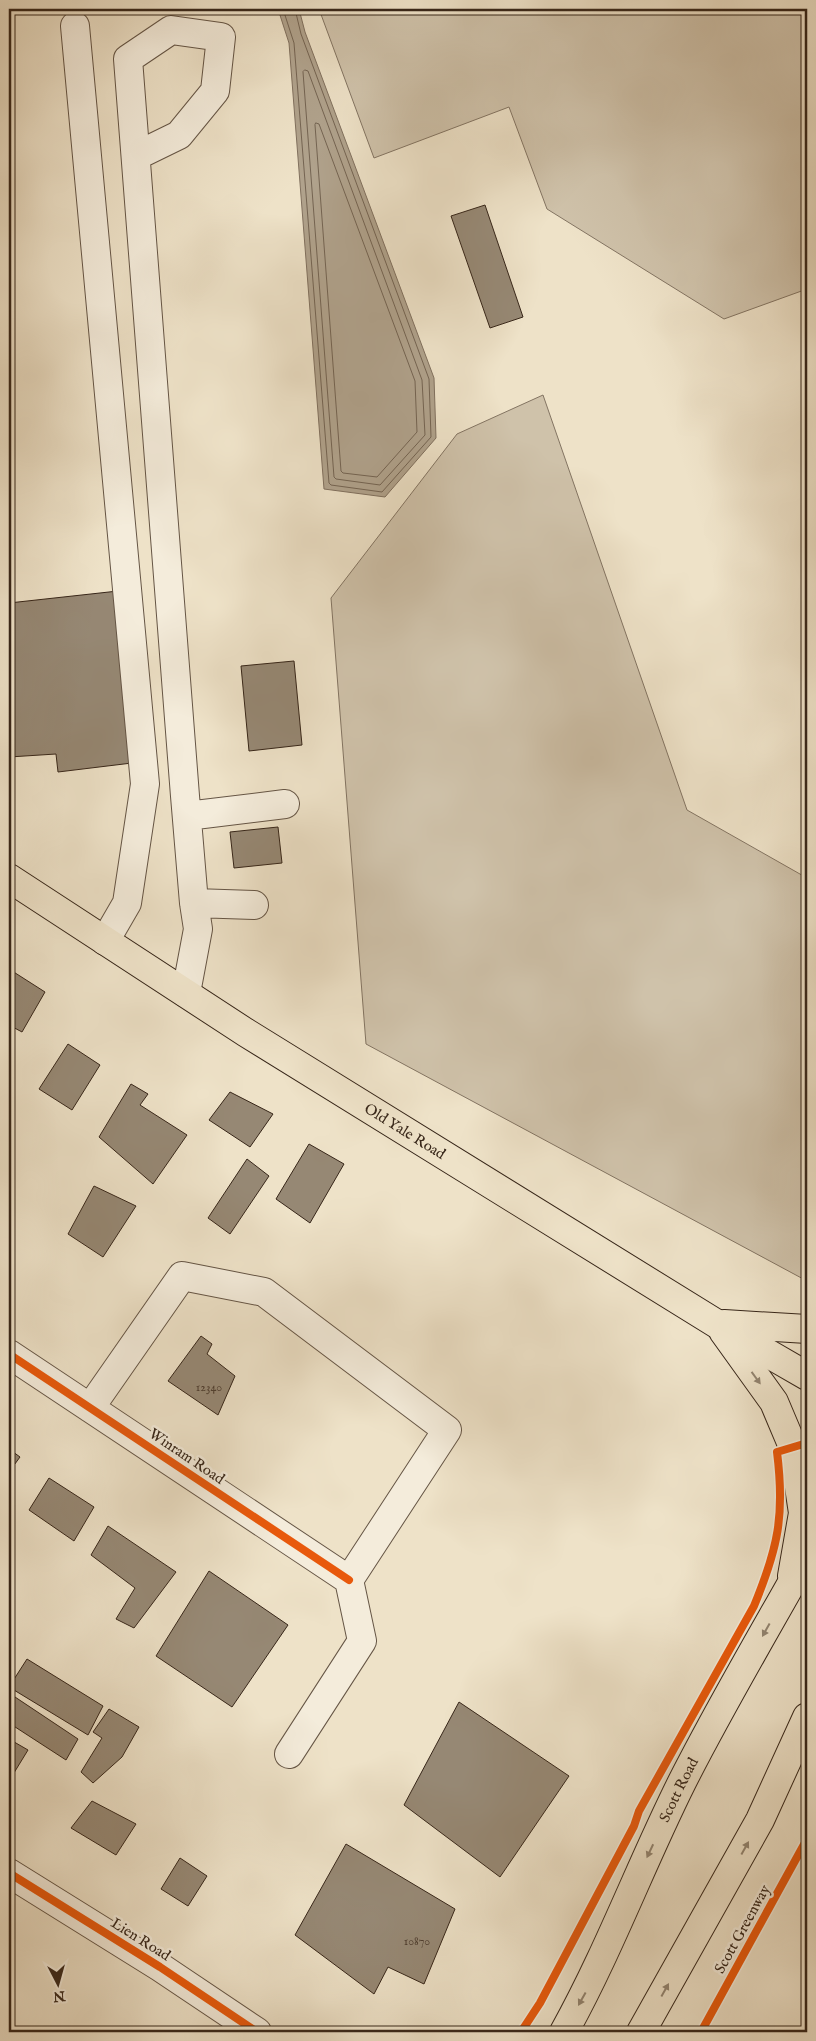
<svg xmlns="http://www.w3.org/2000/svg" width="816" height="2041" font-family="'IM FELL English',serif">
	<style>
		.green { fill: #cfc2aa; stroke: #837462 }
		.water { fill: #b0a28c; stroke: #80705e }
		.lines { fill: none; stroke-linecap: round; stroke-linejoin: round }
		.shore { stroke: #746452; stroke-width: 1 }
		.building { fill: #968874; stroke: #372619 }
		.minor-casing { stroke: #655545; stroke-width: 30 }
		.major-casing { stroke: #372619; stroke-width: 30 }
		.minor { stroke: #f4ecdb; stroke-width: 28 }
		.major { stroke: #eee2c8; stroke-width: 28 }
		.cycleway-casing { stroke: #f4ecdb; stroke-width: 11 }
		.cycleway { stroke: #e8590c; stroke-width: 8 }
		.oneway { fill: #928470 }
		.labels { text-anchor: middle; stroke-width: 5; stroke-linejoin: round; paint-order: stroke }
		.number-label { font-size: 12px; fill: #4f3e30 }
		.street-label { font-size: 15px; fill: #372619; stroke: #f4ecdb }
	</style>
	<rect width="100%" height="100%" fill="#eee2c8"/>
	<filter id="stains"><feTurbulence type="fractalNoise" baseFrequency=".004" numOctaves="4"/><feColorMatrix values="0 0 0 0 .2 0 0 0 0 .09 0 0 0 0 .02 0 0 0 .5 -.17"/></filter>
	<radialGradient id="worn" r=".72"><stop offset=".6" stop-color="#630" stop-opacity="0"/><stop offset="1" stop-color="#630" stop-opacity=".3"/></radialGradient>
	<!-- green -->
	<path class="green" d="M319,9H807V289L724,319L547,209L509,107L374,158Z
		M543,395L687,810L807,878V1281L366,1044L331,598L457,434Z"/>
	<!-- water -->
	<path class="water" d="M278,9H299L305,32L434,378L436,438L385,497L324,489L289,43Z"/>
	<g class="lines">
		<!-- shore -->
		<path class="shore" d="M283,9L294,43L329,483L331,485L382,492L431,437L429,379L301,34L295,9
			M305,70L308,71L422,380L425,435L380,485L336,479L334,477L303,72Z
			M316,123L319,124L415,381L417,432L377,477L343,473L341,471L315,125Z"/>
	</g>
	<!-- building -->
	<path class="building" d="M485,205L523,317L490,328L451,216Z
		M118,591L132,763L58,772L56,754L9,757V603Z
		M294,661L302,745L249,751L241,666Z
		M278,827L282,863L234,868L230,832Z
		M9,969L45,992L22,1032L9,1025Z
		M68,1044L100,1065L72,1110L39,1089Z
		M131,1084L148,1094L140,1105L187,1135L153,1184L99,1137Z
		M230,1092L273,1114L250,1147L209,1120Z
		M309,1144L344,1164L310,1223L276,1199Z
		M247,1159L269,1176L230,1234L208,1218Z
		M94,1186L136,1206L103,1257L68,1234Z
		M201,1336L212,1344L207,1354L235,1376L218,1415L168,1381Z
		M9,1449L20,1457L9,1472Z
		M49,1478L94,1507L74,1541L29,1510Z
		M108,1526L176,1572L134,1628L116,1619L135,1588L91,1555Z
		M209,1571L288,1625L232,1707L156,1656Z
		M27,1659L103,1706L88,1735L9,1687Z
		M9,1693L78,1739L66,1760L9,1723Z
		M459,1702L569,1776L500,1877L404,1805Z
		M109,1709L139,1727L122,1757L93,1783L81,1772L102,1738L93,1732Z
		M9,1739L28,1750L9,1781Z
		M92,1801L136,1824L116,1855L71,1828Z
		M346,1844L455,1909L424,1984L388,1967L374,1994L295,1935Z
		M180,1858L207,1876L188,1906L161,1889Z"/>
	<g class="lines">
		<!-- minor casing -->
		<g class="minor-casing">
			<path id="minor" d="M75,26L145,784L127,903L105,941
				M136,156L179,135L215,91L221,37L171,30L128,59L185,796L194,903L198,929L186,993
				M187,816L285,804
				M194,903L254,905
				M9,1354L349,1580
				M90,1408L182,1276L264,1292L447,1430L349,1580L362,1641L289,1754
				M9,1873L160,1967L257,2032"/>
		</g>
		<!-- major casing -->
		<g class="major-casing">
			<g id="major">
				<path id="s1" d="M9,878L245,1032L717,1324L807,1376"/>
				<path d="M724,1324L807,1329"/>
				<path d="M723,1331L774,1402L793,1447L803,1513L792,1576"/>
				<path id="s2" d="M564,2032C609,1951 641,1864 682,1782C721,1705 765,1631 807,1556"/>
				<path d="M641,2032L760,1820L807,1717"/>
			</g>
		</g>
		<!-- minor -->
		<use href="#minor" class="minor"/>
		<!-- major -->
		<use href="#major" class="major"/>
		<!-- cycleway casing -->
		<g class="cycleway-casing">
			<path id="cycleway" d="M9,1354L349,1580
				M9,1873L160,1967L257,2032
				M521,2032L540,2003L634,1826L639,1811L754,1606C778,1548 785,1515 777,1452L807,1443
				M701,2032L807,1839"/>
		</g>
		<!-- cycleway -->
		<use href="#cycleway" class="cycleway"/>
	</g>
	<!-- one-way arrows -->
	<defs><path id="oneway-solid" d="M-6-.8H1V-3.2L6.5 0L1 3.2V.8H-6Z" transform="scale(1.25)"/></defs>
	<g class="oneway">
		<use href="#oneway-solid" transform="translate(756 1378) rotate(54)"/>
		<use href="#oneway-solid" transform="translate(766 1630) rotate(119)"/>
		<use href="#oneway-solid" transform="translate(745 1848) rotate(-61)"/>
		<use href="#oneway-solid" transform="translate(650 1851) rotate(115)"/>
		<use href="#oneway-solid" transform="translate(665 1990) rotate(-61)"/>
		<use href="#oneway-solid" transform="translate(582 1999) rotate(119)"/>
	</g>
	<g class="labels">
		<!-- number labels -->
		<g class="number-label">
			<text x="209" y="1391">12340</text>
			<text x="417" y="1945">10870</text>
		</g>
		<!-- street labels -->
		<g class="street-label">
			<text dy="5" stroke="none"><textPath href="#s1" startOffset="470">Old Yale Road</textPath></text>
			<text transform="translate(187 1456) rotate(34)" y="5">Winram Road</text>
			<text dy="5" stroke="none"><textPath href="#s2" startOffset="268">Scott Road</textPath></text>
			<text transform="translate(742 1929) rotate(-61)" y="5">Scott Greenway</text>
			<text transform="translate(141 1939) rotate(32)" y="5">Lien Road</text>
		</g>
	</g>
	<!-- margin -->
	<rect width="816" height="2041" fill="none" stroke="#eee2c8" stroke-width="30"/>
	<rect x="10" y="10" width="796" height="2021" fill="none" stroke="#372619" stroke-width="2.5"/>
	<rect x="15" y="15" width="786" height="2011" fill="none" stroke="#372619"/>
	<!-- north arrow -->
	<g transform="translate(58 1984) rotate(174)" stroke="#f4ecdb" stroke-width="4" paint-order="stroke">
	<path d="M0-4L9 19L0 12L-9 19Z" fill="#372619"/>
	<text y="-8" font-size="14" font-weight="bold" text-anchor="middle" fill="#372619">N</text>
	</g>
	<rect width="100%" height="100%" filter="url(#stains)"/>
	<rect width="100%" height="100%" fill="url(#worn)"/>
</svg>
